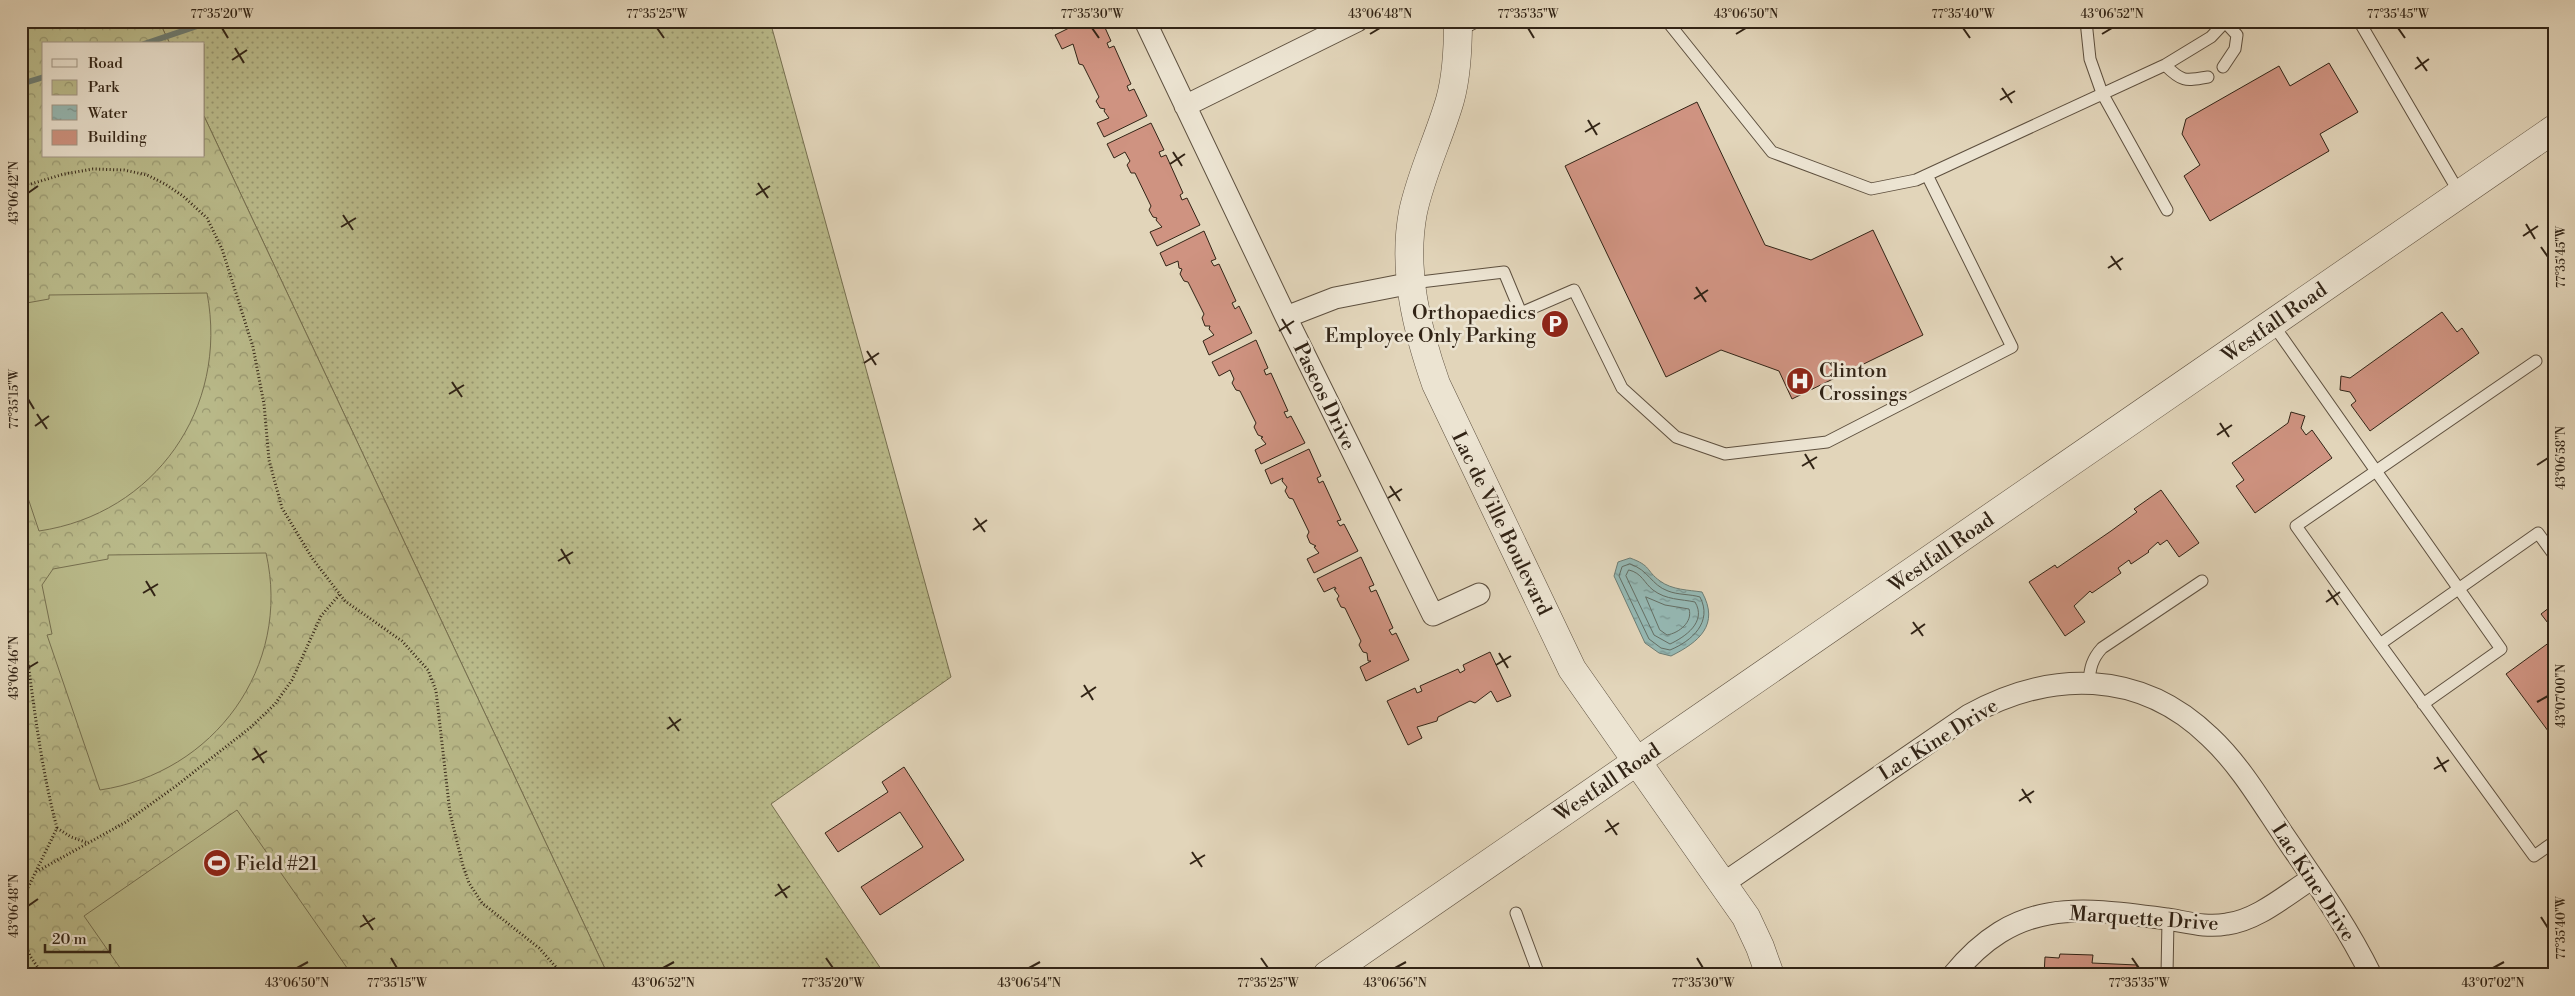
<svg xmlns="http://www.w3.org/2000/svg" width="2575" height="996" font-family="'Libre Bodoni',serif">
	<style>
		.grass { fill: url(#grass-dots); stroke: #767050 }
		.park { fill: url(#park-crowns); stroke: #767050 }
		.garden { fill: #babb8b; stroke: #767050 }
		.water { fill: url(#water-ripples); stroke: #6d7d74 }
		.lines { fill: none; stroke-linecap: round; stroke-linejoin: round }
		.shore { stroke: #646e64; stroke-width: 1 }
		.stream { stroke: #6d7d74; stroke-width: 6 }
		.building { fill: #cf9381; stroke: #322416 }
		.service-casing { stroke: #5e503f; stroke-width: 13 }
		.minor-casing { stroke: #5e503f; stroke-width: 23 }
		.tertiary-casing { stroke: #5e503f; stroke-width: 29 }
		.path { stroke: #322416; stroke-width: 3; stroke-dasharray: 1 2.5; stroke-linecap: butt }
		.service { stroke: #ece4d2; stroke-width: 11 }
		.minor { stroke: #ece4d2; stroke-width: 21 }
		.tertiary { stroke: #ece4d2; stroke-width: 28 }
		.ticks { fill: none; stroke: #322416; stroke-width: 2 }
		.labels { text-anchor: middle; stroke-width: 5; stroke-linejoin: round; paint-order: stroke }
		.poi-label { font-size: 20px; fill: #322416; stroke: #ece4d2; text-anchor: start }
		.street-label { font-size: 20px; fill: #322416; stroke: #ece4d2 }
		.neatline { fill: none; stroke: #322416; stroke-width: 2 }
		.ticks-label { font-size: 12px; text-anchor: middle; fill: #322416 }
	</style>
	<defs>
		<pattern id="grass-dots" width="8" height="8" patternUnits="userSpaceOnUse" patternTransform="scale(1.25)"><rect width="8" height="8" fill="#babb8b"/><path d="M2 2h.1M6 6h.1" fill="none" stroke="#989871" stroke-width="1.8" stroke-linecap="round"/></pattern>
		<pattern id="park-crowns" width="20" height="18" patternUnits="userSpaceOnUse" patternTransform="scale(1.25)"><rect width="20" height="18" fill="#babb8b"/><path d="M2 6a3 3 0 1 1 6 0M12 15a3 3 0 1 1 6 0" fill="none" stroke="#989871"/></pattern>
		<pattern id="water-ripples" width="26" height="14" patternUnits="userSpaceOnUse" patternTransform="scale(1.25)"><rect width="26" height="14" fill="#95b8b3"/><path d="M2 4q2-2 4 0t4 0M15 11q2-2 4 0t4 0" fill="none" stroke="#7a9591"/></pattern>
	</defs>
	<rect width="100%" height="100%" fill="#e2d5ba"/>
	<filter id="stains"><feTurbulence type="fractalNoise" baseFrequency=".004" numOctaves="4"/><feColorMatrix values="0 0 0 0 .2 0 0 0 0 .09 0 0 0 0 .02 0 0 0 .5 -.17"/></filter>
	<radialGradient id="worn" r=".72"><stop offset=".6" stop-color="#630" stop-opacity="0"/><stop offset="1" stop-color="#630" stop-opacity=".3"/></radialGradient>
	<!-- grass -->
	<path class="grass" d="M159,21H770L951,677L771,804L885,975H608L204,116V44H170Z"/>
	<!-- park -->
	<path class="park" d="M21,21H159L170,44H44V156H204V116L608,975H21Z"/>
	<!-- garden -->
	<path class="garden" d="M207,293C229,408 155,514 39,531L21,477V304L49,299V295Z
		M266,553C292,667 214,773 100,790L47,635L52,634L42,585L53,569L108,559V555Z
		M237,810L352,975H125L84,916Z"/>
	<!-- water -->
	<path class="water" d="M1630,558C1652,566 1645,570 1660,581C1672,590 1689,590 1702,592C1720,625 1699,642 1671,656L1659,653L1645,643L1614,576L1618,562Z"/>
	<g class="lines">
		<!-- shore -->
		<path class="shore" d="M1630,564C1649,570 1651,585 1668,591C1678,595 1690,594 1700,597C1713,622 1692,641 1670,650L1661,648L1649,639L1619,576L1622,567Z
			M1629,570C1642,573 1644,583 1653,590C1666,600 1681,599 1695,602C1707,622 1685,637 1670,644L1654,635L1626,576Z
			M1646,597L1665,605L1689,609C1693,622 1679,633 1667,635L1660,630Z"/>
		<!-- stream -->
		<path class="stream" d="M144,44L212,21
			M21,84L44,77"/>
	</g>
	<!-- building -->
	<path class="building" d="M1048,21H1067L1052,29Z
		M1083,21H1102L1111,41L1107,43L1109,48L1114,46L1131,84L1127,86L1129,91L1134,89L1147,116L1104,137L1097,123L1109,118L1104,111L1105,109L1100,108L1096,101L1099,97L1083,65L1079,64L1073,44L1062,49L1055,35Z
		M2329,63L2358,112L2320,134L2329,151L2210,221L2184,176L2200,165L2182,134L2186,119L2279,66L2290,86Z
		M1697,102L1765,245L1811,260L1873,230L1923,335L1792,399L1779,371L1721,350L1666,377L1565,166Z
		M1151,123L1164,150L1159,152L1161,157L1166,155L1183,193L1180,195L1182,200L1187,198L1200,225L1157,246L1150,232L1162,227L1156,220L1157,218L1153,217L1149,210L1151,206L1135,173H1131L1127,165L1130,161L1125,152L1114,158L1107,144Z
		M1204,231L1216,259L1211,261L1214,266L1219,264L1236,301L1232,303L1235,309L1239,306L1252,333L1209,355L1203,341L1214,335L1209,329L1210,326H1205L1202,318L1204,314L1188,282L1184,281L1180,274L1182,269L1179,268L1178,261L1166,266L1160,253Z
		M2442,312L2457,332L2462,328L2479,353L2370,431L2351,405L2356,401L2350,392L2340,390L2341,376L2350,378Z
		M1256,340L1268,368L1264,370L1266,375L1271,373L1288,411L1284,412L1287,418L1291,416L1305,443L1261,464L1255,450L1266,444L1261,438L1263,437L1258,435L1254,427L1256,423L1240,391L1236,390L1232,383L1234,379L1230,370L1219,376L1212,362Z
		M2291,412L2305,416L2301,428L2306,435L2312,430L2332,458L2255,513L2236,486L2244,480L2232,463L2288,423Z
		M1309,449L1321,476L1317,478L1319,483L1323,481L1341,520L1337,521L1340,526L1344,524L1358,551L1314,573L1307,559L1319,553L1314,547L1316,546L1310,543L1307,536L1309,532L1293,499L1289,498L1285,491L1287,487L1282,481L1283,478L1271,484L1265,470Z
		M2161,490L2199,543L2179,557L2167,540L2160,545L2158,542L2148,551L2149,552L2131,564L2129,560L2118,568L2121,573L2092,593L2090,591L2074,606L2085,622L2065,636L2029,582L2055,565L2057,568L2111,531L2137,512L2134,509Z
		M1361,557L1374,585L1369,587L1371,592L1376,590L1393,628L1389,630L1392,635L1396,633L1409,660L1366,681L1360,667L1371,661H1368L1367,653L1363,652L1359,645L1361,641L1345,608L1341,607L1337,599L1339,596L1334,589H1336L1335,587L1324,592L1317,579Z
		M2554,604V631L2541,614Z
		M2554,639V739L2506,674Z
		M1490,652L1511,696L1497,702L1491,691L1475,703L1470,701L1438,717L1437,721L1417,727L1422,738L1408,745L1387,701L1415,688L1417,693L1422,691L1420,686L1458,669L1460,673L1465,670L1463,665Z
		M904,767L964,860L880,915L861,887L923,847L900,812L838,852L825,833L888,792L882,782Z
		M2060,954L2093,955L2092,963L2137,965V975H2044L2045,957L2059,958Z"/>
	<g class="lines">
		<!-- service casing -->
		<g class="service-casing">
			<path id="service" d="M1667,21L1772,152L1871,189L1916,180L2165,65L2211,37L2226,21
				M2086,21L2090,59L2102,93L2167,210
				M2359,21L2460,194
				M1458,31L1478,21
				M2165,65C2182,82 2185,81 2208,77
				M2223,67L2235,49L2237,35L2225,22
				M1412,283L1504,272L1521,313L1574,290L1622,388L1676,437L1725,454L1827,442L2012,347L1927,175
				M2272,323L2501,649L2423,704
				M2554,555L2538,533L2380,644L2534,856L2554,842
				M2380,644L2296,526L2536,361
				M2089,682C2090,668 2092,659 2102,648L2202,581
				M1516,913L1539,975
				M2167,975L2168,920"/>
		</g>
		<!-- minor casing -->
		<g class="minor-casing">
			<path id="minor" d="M1145,21L1286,317L1433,615L1479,594
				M1185,106L1357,21
				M1286,317L1335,298L1412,283
				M1724,883L1969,715C2050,670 2140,669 2210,737C2240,765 2262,803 2285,837C2315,881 2347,926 2371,975
				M1953,975C2016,898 2077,907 2167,919C2187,922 2206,928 2227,924C2258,920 2287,894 2313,878"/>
		</g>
		<!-- tertiary casing -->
		<g class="tertiary-casing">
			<path id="tertiary" d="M1458,21C1458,47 1457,75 1450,100C1439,138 1421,174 1413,212C1402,270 1417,330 1436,384L1572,669L1746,917L1760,947L1770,975
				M1327,975L2554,129"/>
		</g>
		<!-- path -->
		<path class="path" d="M21,187L64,174L93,169L124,170L147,175L165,184L183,196L207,218L222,249L253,347L264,404L269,460L282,508L312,558L345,601L402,641L428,670L436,691L450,813L463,866L469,883L482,903L539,948L563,975
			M21,613C32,685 38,757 57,828L21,902
			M57,828L71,837L88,843
			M36,872L126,822L176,786L251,727L275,704L292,680L321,616L340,594
			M21,931L30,956L43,975"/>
		<!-- service -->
		<use href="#service" class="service"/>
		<!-- minor -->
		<use href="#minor" class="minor"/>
		<!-- tertiary -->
		<use href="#tertiary" class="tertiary"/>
	</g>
	<!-- ticks -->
	<path class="ticks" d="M222,28L228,38M657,28L664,38M1092,28L1099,38M1528,28L1534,38M1963,28L1970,38M2398,28L2405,38M1370,34L1380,28M1736,34L1746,28M2102,34L2112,28M235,48L244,63M2417,57L2427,71M232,60L247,50M2415,69L2429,59M2002,88L2012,103M2000,100L2015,91M1588,120L1597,135M1585,132L1600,123M1173,152L1182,166M1170,164L1185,154M758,183L768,198M28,193L38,186M756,195L770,186M343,215L353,230M2526,224L2535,239M341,227L356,218M2523,236L2538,226M2541,247L2548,257M2111,256L2121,270M2108,268L2123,258M1696,287L1706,302M1694,299L1708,290M1282,319L1291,334M1279,331L1294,321M867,351L876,365M864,363L879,353M452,382L462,397M449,394L464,385M28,399L34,409M37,414L47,429M2220,423L2229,437M35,426L49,416M2217,435L2232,425M1805,454L1814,469M2537,465L2548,458M1802,466L1817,457M1390,486L1400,501M1388,498L1402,489M975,518L985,532M973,530L987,520M561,549L570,564M558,561L573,552M146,581L155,596M2328,590L2338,605M143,593L158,584M2326,602L2340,592M1913,622L1923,636M1911,634L1925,624M1499,653L1508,668M1496,665L1511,656M28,668L38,662M1084,685L1093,700M1081,697L1096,687M2537,702L2548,696M669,717L679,731M667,729L681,719M254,748L264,763M2437,757L2446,772M252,760L267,751M2434,769L2449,760M2022,789L2031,803M2019,801L2034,791M1607,820L1617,835M1605,832L1619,823M1192,852L1202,867M1190,864L1205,855M778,884L787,898M775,896L790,886M28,906L38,899M363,915L373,930M2541,917L2548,928M360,927L375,918M391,958L397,968M826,958L833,968M1261,958L1268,968M1697,958L1703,968M2132,958L2139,968M297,968L308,962M663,968L674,962M1029,968L1040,962M1395,968L1406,962M2493,968L2504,962"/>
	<!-- icons -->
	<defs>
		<g id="parking-disc" transform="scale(1.4375)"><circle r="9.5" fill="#8f2418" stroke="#ece4d2"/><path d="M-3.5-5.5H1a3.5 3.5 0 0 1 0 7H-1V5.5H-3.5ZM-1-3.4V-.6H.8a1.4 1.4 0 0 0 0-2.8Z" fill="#fff"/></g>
		<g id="hospital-disc" transform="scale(1.4375)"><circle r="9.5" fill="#8f2418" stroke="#ece4d2"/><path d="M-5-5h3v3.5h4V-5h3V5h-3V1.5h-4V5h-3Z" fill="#fff"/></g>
		<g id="stadium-disc" transform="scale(1.4375)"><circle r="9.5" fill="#8f2418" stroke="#ece4d2"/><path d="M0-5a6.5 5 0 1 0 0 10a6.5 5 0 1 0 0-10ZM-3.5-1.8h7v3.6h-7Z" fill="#fff"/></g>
	</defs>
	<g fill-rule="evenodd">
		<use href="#parking-disc" x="1555" y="324"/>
		<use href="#hospital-disc" x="1800" y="381"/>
		<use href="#stadium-disc" x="217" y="863"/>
	</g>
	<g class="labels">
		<!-- poi labels -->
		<g class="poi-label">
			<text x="1536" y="319" text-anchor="end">Orthopaedics<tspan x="1536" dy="23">Employee Only Parking</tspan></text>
			<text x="1819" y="377">Clinton<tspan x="1819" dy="23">Crossings</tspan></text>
			<text x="236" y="870">Field #21</text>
		</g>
		<!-- street labels -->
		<g class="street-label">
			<text transform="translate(2274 322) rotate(-35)" y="7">Westfall Road</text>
			<text transform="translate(1325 396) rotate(64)" y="7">Paseos Drive</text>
			<text transform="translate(1502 523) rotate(64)" y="7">Lac de Ville Boulevard</text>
			<text transform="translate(1941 552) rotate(-35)" y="7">Westfall Road</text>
			<text transform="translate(1938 739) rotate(-32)" y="7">Lac Kine Drive</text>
			<text transform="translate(1607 782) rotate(-34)" y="7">Westfall Road</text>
			<text transform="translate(2314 882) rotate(57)" y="7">Lac Kine Drive</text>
			<text transform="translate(2144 918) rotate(4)" y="7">Marquette Drive</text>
		</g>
	</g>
	<!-- margin -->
	<rect width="2575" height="996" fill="none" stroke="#e2d5ba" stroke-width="55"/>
	<!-- legend -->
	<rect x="42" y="42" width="162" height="115" fill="#ece4d2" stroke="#a29787"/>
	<rect x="52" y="59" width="25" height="8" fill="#ece4d2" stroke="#a29787"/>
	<text x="88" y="68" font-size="15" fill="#322416">Road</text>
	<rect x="52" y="80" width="25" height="15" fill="url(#park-crowns)" stroke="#a29787"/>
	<text x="88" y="92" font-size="15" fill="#322416">Park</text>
	<rect x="52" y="105" width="25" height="15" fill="url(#water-ripples)" stroke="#a29787"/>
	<text x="88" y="118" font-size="15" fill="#322416">Water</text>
	<rect x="52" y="130" width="25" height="15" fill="#cf9381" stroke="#a29787"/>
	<text x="88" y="142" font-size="15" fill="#322416">Building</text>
	<!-- scale -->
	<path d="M45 944v8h65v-8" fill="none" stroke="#322416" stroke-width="2.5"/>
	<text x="52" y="944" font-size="15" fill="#322416" stroke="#ece4d2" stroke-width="4" paint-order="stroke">20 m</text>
	<rect x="28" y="28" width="2520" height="940" class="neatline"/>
	<g class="ticks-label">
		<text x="222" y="18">77°35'20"W</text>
		<text x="657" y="18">77°35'25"W</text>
		<text x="1092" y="18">77°35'30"W</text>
		<text x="1380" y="18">43°06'48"N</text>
		<text x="1528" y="18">77°35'35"W</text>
		<text x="1746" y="18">43°06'50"N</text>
		<text x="1963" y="18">77°35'40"W</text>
		<text x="2112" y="18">43°06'52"N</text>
		<text x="2398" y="18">77°35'45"W</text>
		<text transform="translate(14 193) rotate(-90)" y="4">43°06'42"N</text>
		<text transform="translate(2561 257) rotate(-90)" y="4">77°35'45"W</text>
		<text transform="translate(14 399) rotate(-90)" y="4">77°35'15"W</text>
		<text transform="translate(2561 458) rotate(-90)" y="4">43°06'58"N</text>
		<text transform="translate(14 668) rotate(-90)" y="4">43°06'46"N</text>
		<text transform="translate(2561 696) rotate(-90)" y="4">43°07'00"N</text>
		<text transform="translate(14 906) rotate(-90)" y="4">43°06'48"N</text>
		<text transform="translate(2561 928) rotate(-90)" y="4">77°35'40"W</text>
		<text x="297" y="987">43°06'50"N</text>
		<text x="397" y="987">77°35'15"W</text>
		<text x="663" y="987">43°06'52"N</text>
		<text x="833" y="987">77°35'20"W</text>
		<text x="1029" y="987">43°06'54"N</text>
		<text x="1268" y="987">77°35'25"W</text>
		<text x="1395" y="987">43°06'56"N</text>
		<text x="1703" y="987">77°35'30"W</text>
		<text x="2139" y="987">77°35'35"W</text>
		<text x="2493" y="987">43°07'02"N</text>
	</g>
	<rect width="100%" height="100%" filter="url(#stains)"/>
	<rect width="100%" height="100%" fill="url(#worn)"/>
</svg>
